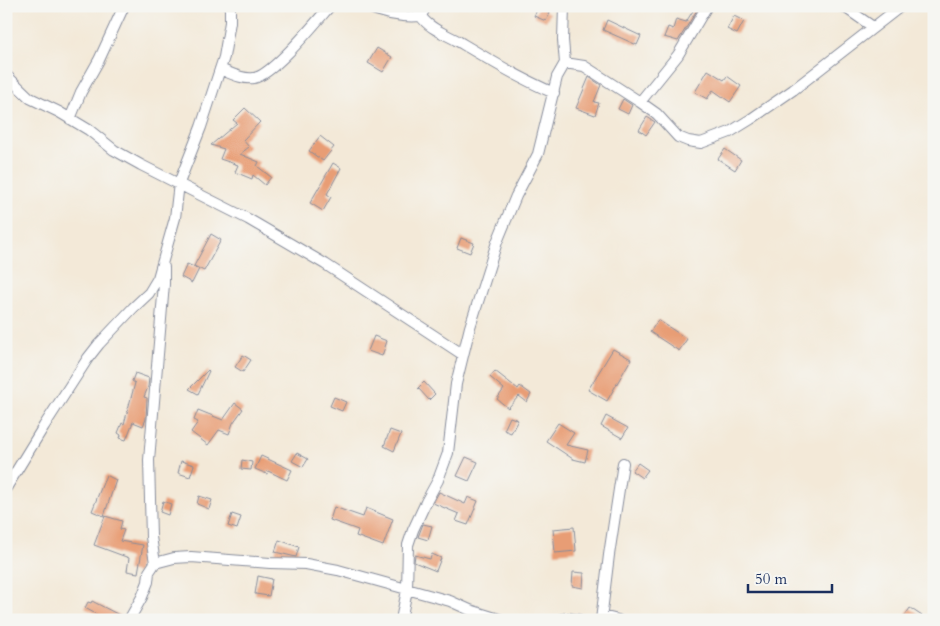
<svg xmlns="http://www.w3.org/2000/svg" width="940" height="626" font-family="Cardo,serif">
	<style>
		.building { fill: #e89d75 }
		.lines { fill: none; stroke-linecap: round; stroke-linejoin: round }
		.street-casing { stroke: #878c9b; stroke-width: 12 }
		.street { stroke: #fff; stroke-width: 10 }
	</style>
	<rect width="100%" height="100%" fill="#f6f6f2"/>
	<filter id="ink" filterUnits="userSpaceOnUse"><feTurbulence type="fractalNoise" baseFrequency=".02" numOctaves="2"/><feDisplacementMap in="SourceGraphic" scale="10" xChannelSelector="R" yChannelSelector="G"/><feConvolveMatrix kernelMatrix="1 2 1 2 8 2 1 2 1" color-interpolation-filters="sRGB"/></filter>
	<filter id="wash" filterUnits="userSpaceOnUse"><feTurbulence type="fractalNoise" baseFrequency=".0096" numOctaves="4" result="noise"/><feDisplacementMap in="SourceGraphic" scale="20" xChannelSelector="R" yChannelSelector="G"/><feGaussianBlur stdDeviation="1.12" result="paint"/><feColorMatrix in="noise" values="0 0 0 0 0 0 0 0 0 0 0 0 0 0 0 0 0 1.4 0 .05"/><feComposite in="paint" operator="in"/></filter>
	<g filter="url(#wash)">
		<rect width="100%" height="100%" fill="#f3e9d8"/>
		<g id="blocks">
			<!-- building -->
			<path class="building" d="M539,6H546L545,11L550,13L546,21L534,16Z
				M696,6L698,7L697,10L678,41L664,37L668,27L673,29L676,19L686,22Z
				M734,16L744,21L737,34L727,29Z
				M607,20L641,36L637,45L603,30Z
				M377,48L392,57L383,72L368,63Z
				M708,70L724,80L727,76L741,86L730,102L713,90L707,99L695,92Z
				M589,77L601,85L594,102L599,103L595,115L576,108Z
				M623,99L632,105L628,114L618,109Z
				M245,108L260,122L243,140L249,147L240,154L259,162L257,166L271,177L265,185L253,175L252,179L235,172L238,165L220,159L224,149L211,145L237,123L233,120Z
				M647,117L655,122L646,135L639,130Z
				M320,136L334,147L323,161L309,151Z
				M725,149L741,160L735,170L718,159Z
				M333,163L341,168L327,194L331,197L323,211L310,203Z
				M211,234L221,240L204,271L194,266Z
				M461,238L474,243L470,253L457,248Z
				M187,264L199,269L192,283L181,277Z
				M658,320L687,339L679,351L650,332Z
				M374,336L387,341L382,356L368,351Z
				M613,349L631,359L607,401L588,390Z
				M243,355L251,360L243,372L235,367Z
				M208,370L209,371L198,394L189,389Z
				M495,371L518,389L520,386L531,394L527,402L519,396L508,408L497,399L504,389L490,377Z
				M135,373L149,378L148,387L144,397L147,398L146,419L143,426L133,422L126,440L120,438L121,435L118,433L122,423L124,424L135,383L132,381Z
				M424,382L435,394L429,400L418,388Z
				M334,397L346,402L342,411L330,406Z
				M235,403L243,409L233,423L229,434L219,430L208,445L191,432L198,422L194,420L198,410L223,420Z
				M606,416L628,428L622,438L601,426Z
				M510,417L518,420L511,433L504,430Z
				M558,423L574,433L566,445L588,450L585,462L573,459L546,441Z
				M390,430L401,434L394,451L384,446Z
				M297,453L308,459L303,467L292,461Z
				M261,456L292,470L287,480L268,471L267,474L255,469Z
				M466,457L478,462L469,481L457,476Z
				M242,460L252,462L251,470L241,469Z
				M181,461L194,465L190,477L178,473Z
				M638,463L648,470L642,478L632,471Z
				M106,475L116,480L104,516L92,511Z
				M439,492L465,504L468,497L478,501L468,525L456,521L459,514L433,503Z
				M199,496L212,500L209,509L197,504Z
				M163,501L171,504L168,515L160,512Z
				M334,507L363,517L366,508L393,519L383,546L356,536L358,530L330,520Z
				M232,514L241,517L237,529L228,526Z
				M105,516L122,521L120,529L124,530L120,541L143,545L138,573L127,571L129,558L94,545Z
				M423,524L432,526L428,540L418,537Z
				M574,527L576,551L555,553L553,529Z
				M279,540L299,547L296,557L275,552Z
				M432,554L441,558L436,571L414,562L415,555L430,559Z
				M573,572L584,573L583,588L572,586Z
				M258,576L272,579L269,596L255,594Z
				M92,601L123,617L122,620H107L85,608L88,602L91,603Z
				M910,608L928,620H902Z"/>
		</g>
	</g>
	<g filter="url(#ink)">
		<use href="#blocks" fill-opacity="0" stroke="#878c9b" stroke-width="1"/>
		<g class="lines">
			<!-- street casing -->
			<g class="street-casing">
				<path id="street" d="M365,6C384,14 401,18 421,16
					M843,6L873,27
					M421,16C427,27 445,34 456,40C488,59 519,78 554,93
					M421,16L426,6
					M565,63L584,66L640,102L657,114L678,137L688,141L701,143L730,132L751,119L793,90L901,6
					M220,69C230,73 243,80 254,78C273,75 316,22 330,6
					M6,75L30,98L59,112L89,130L114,150L141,165L248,219L325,264L462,354
					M640,102L678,55L707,6
					M70,119L81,92L99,60L124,6
					M6,488L44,426L88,358L99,344L133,308L149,293L158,278L175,218L179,183L201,127L224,57L230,22V6
					M155,563L174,558L191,557L270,563L306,564L338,570L450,601L470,610L502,620
					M602,616L618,620
					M129,620L142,597L148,582L149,572L155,563L151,537L149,460L164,284V267
					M401,620L407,590L408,545L413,530L426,502L438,480L448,453L456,384L470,327L497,242L516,196L538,154L557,77L565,63L563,40L564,6
					M558,620L567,618L579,620
					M601,620L609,555L623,463"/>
			</g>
			<!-- street -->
			<use href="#street" class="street"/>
		</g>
	</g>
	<!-- margin -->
	<rect width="940" height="626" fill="none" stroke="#f6f6f2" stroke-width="25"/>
	<!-- scale -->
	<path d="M748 584v8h84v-8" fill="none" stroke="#1b2f5e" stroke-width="2.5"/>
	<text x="755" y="584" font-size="15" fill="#1b2f5e" stroke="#f6f6f2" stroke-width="4" paint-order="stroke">50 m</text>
</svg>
